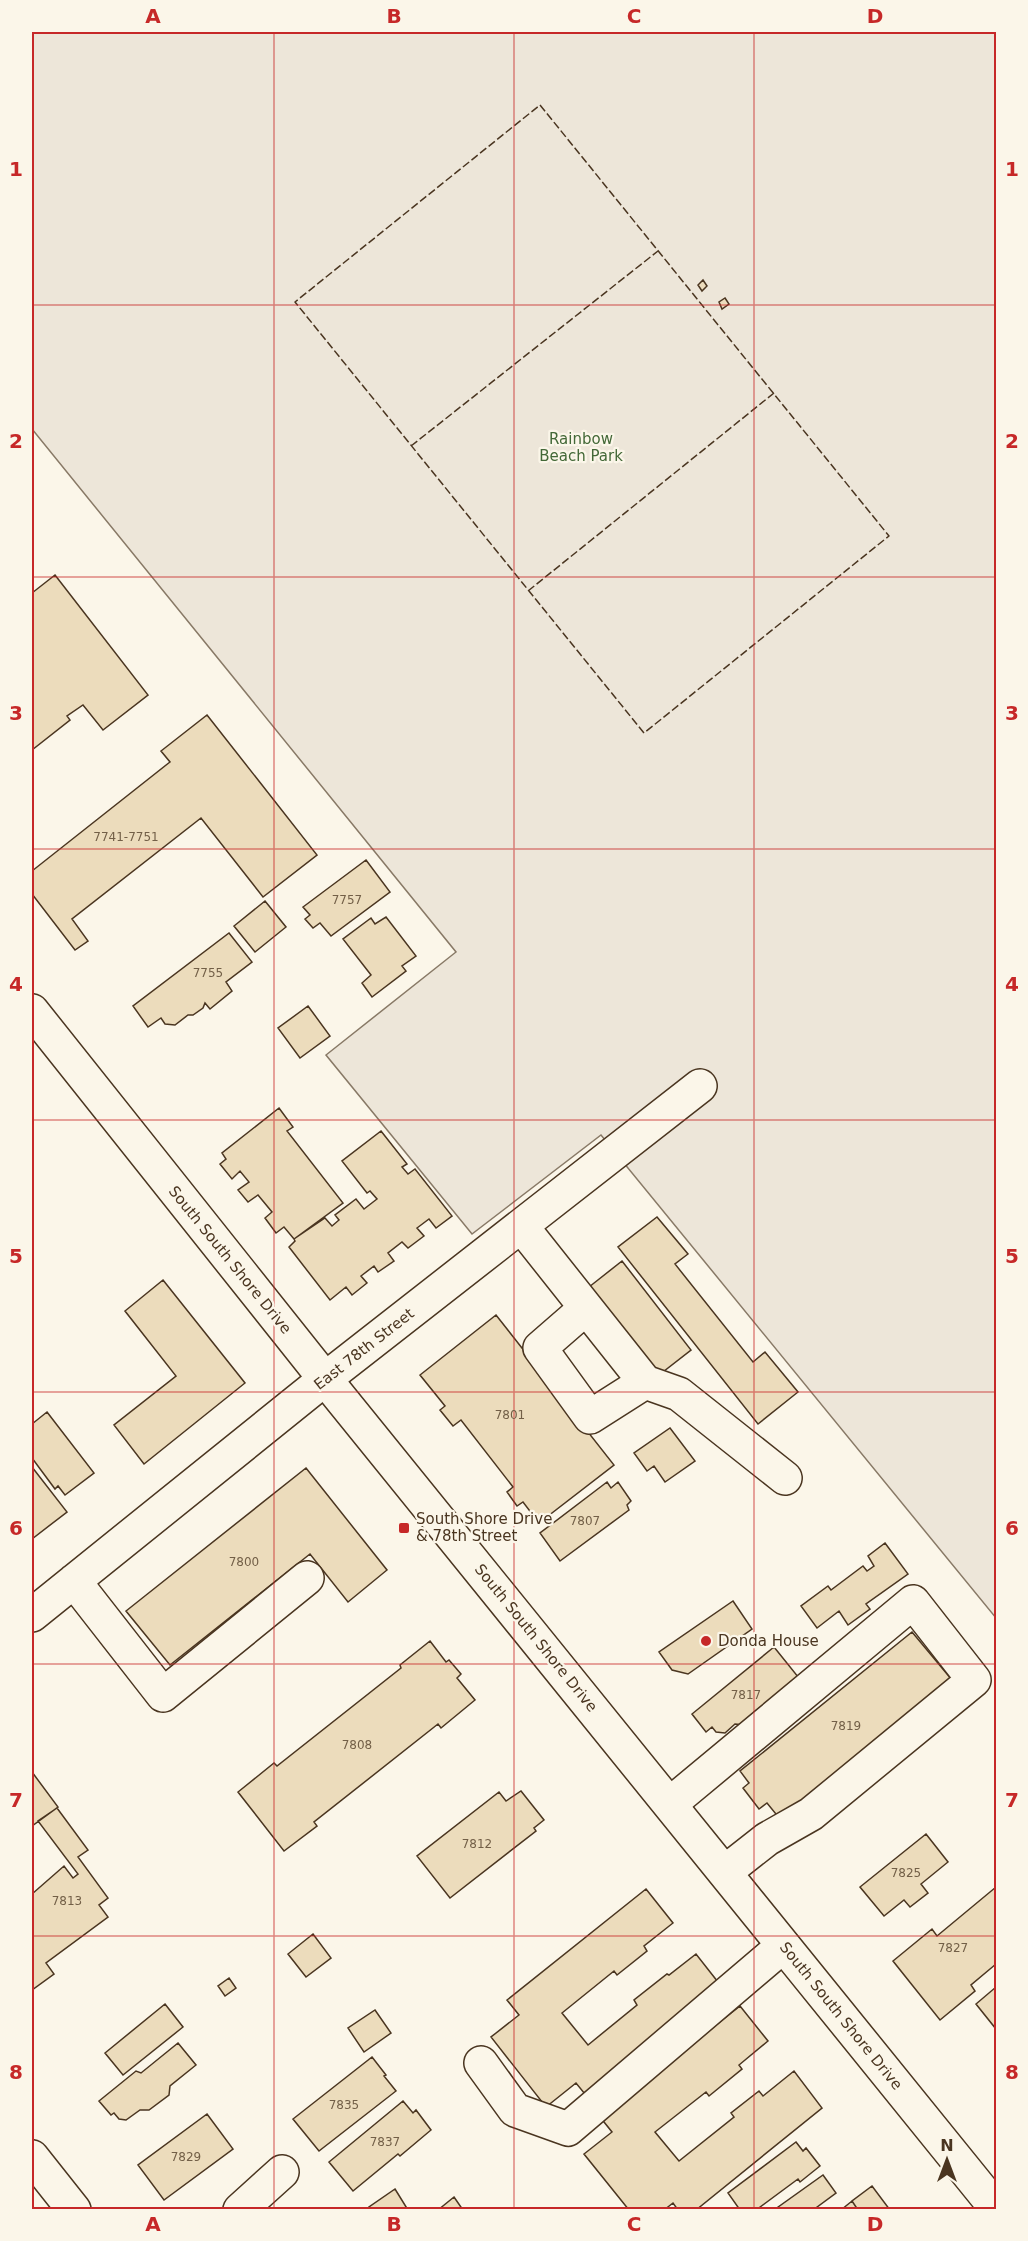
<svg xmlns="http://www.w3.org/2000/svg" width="1028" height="2241" font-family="'DejaVu Sans',sans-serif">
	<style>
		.green { fill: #ede6d9; stroke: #887966; stroke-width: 1.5 }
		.building { fill: #ecdcbc; stroke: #4a3520; stroke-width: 1.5 }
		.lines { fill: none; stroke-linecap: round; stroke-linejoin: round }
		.minor-casing { stroke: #4a3520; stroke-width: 36 }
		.major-casing { stroke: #4a3520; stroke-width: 36 }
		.minor { stroke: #fbf6e9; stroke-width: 33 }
		.major { stroke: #fbf6e9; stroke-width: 33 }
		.fence { stroke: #4a3520; stroke-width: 1.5; stroke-dasharray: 8 3; stroke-linecap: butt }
		.grid { fill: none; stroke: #c62828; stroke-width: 1.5; stroke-opacity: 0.55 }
		.poi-dot { fill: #c62828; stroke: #fbf6e9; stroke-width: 2 }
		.labels { text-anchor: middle; stroke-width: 4.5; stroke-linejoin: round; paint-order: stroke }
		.number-label { font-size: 12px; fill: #725f47 }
		.park-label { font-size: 15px; fill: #436837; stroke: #fbf6e9 }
		.street-label { font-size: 15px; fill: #4a3520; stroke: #fbf6e9 }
		.poi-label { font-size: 15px; fill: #4a3520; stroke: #fbf6e9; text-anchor: start }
		.neatline { fill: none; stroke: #c62828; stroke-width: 2 }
		.grid-label { font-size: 20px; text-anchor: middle; font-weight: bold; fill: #c62828 }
	</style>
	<rect width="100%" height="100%" fill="#fbf6e9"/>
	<!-- green -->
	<path class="green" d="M32,32H996V1618L601,1135L472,1234L326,1055L456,952L32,429Z"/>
	<!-- building -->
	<path class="building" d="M703,280L707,286L702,291L698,285Z
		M725,298L729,304L722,309L719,302Z
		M55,575L148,695L103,730L83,705L67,716L70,720L32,750V593Z
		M207,715L317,855L263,897L201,818L72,919L88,941L75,950L32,894V871L170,762L161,751Z
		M366,860L390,892L331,936L320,923L313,928L305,919L310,915L303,907Z
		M265,901L286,927L255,952L234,926Z
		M386,917L416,956L402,966L406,971L372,997L362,983L371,975L343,939L371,918L375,924Z
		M229,933L252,962L226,982L232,991L210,1009L205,1003L203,1008L193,1015H188L175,1025L165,1024L161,1018L148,1027L133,1006Z
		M308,1006L330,1036L300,1058L278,1028Z
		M279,1108L293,1127L287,1131L343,1203L294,1239L284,1227L276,1233L265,1218L272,1212L258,1195L248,1202L238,1190L249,1182L240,1171L232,1179L220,1164L226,1159L222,1153Z
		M381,1131L407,1164L402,1167L408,1174L415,1169L452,1216L436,1228L429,1219L417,1228L424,1236L408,1248L402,1242L388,1253L394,1261L378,1272L374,1266L361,1276L367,1283L352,1295L346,1287L330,1300L289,1247L295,1241L294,1239L325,1218L332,1226L339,1220L335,1215L356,1199L364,1209L377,1199L370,1191L367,1193L342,1161Z
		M657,1217L688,1254L675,1264L753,1362L765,1352L798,1392L758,1424L618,1247Z
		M622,1261L691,1350L659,1375L589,1287Z
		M163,1280L245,1383L144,1464L114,1425L176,1376L125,1311Z
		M496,1315L614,1465L539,1523L523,1502L517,1506L507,1492L513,1487L461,1420L453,1426L440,1410L445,1406L420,1375Z
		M47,1412L94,1473L65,1495L58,1486L55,1489L32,1458V1424Z
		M670,1428L695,1461L665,1482L654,1466L647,1471L634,1453Z
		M32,1467L67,1512L32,1539Z
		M306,1468L387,1570L348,1602L310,1554L170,1665L126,1611Z
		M607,1482L611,1488L618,1482L631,1501L627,1505L629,1510L560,1561L540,1533Z
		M885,1543L908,1574L866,1604L870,1609L848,1625L839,1611L817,1628L801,1606L828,1586L831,1590L863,1566L867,1571L874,1566L868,1556Z
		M733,1601L752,1629L688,1674L672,1670L659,1652Z
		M912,1632L952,1680L780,1819L767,1803L759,1809L743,1788L749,1783L740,1771Z
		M430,1641L446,1662L449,1660L461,1674L457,1678L475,1700L441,1728L438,1724L314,1822L317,1826L284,1851L238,1792L274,1763L277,1766L401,1668L400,1665Z
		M774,1647L799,1678L754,1712V1718L745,1725L735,1724L725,1733L716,1732L712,1727L706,1732L692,1714Z
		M32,1772L58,1807L32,1826Z
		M521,1791L544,1820L534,1828L536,1831L450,1898L417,1856L499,1792L506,1801Z
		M57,1808L88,1850L78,1857L108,1898L99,1905L108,1917L46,1963L54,1974L32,1990V1894L64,1866L73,1878L78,1874L38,1821Z
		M926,1834L948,1862L921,1884L928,1893L910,1907L904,1900L884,1916L860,1887Z
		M996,1887V1964L971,1985L975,1991L940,2020L893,1961L932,1929L937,1936Z
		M646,1889L673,1923L644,1946L647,1951L617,1975L614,1971L562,2013L588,2045L637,2005L634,2000L667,1974L669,1975L696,1954L725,1991L589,2099L576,2083L546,2107L491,2037L519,2015L507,2000Z
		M313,1934L331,1958L306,1977L288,1954Z
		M229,1978L236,1988L225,1996L218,1986Z
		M996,1987V2029L976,2004Z
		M165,2004L183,2027L123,2075L105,2053Z
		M740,2006L768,2041L739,2065L742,2069L709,2096L706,2092L655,2132L679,2161L734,2117L731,2113L759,2091L763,2096L794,2071L822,2108L696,2210H678L673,2203L664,2210H629L584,2154L612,2132L600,2117Z
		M375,2010L391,2033L364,2052L348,2028Z
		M178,2043L196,2065L170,2086L169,2095L149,2110H140L126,2120L119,2119L114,2113L111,2115L99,2101L136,2071L141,2073Z
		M372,2057L386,2075L384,2076L396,2091L319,2151L293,2119Z
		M403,2101L413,2113L416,2110L431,2130L400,2156L398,2154L353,2191L329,2162Z
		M207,2114L233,2149L164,2200L138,2165Z
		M796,2142L803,2151L806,2148L820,2166L800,2182L798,2179L756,2210H740L728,2193Z
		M823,2175L836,2193L813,2210H774Z
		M872,2186L890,2210H858L852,2201Z
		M395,2189L408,2210H371L369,2207Z
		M454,2197L463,2210H438Z
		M852,2201L858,2210H841Z"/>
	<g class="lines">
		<!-- minor casing -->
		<g class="minor-casing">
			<path id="minor" d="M522,1227L645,1382L590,1417L540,1348L586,1308
				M645,1382L679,1394L785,1478
				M74,1581L163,1695L307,1578
				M32,1615L325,1379L700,1086
				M670,1804L913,1602L974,1680L811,1814L767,1839L725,1872
				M481,2063L515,2110L568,2129L783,1946
				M32,2157L74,2210
				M240,2210L282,2172"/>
		</g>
		<!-- major casing -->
		<g class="major-casing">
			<path id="major" d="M32,1011L325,1379L996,2208"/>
		</g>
		<!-- minor -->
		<use href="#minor" class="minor"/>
		<!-- major -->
		<use href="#major" class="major"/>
		<!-- fence -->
		<path class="fence" d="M540,105L889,536L644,733L295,302Z
			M411,446L658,251
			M528,591L774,393"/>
	</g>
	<!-- grid -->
	<path class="grid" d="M274,32V2210M514,32V2210M754,32V2210M32,305H996M32,577H996M32,849H996M32,1120H996M32,1392H996M32,1664H996M32,1936H996"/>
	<!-- markers -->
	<g class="poi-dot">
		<rect x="398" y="1522" width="12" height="12" rx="3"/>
		<circle cx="706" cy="1641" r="6"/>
	</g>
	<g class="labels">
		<!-- number labels -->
		<g class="number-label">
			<text x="126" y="841">7741-7751</text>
			<text x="347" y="904">7757</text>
			<text x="208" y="977">7755</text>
			<text x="510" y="1419">7801</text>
			<text x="585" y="1525">7807</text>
			<text x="244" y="1566">7800</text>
			<text x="746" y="1699">7817</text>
			<text x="846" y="1730">7819</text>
			<text x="357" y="1749">7808</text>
			<text x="477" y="1848">7812</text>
			<text x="906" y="1877">7825</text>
			<text x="67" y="1905">7813</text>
			<text x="953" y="1952">7827</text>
			<text x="344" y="2109">7835</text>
			<text x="385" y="2146">7837</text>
			<text x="186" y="2161">7829</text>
		</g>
		<!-- park labels -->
		<g class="park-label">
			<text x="581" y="444">Rainbow<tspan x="581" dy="17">Beach Park</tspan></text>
		</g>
		<!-- street labels -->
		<g class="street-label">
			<text transform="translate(230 1260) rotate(51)" y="5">South South Shore Drive</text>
			<text transform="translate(364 1349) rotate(-38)" y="5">East 78th Street</text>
			<text transform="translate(536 1638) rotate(51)" y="5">South South Shore Drive</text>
			<text transform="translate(841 2016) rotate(51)" y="5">South South Shore Drive</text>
		</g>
		<!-- poi labels -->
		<g class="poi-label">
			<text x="416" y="1524">South Shore Drive<tspan x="416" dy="17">&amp; 78th Street</tspan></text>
			<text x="718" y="1646">Donda House</text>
		</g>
	</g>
	<!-- border -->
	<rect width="1028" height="2241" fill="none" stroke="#fbf6e9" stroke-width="66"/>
	<!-- north arrow -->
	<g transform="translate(947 2160)" stroke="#fbf6e9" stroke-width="4.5" paint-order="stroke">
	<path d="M0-4.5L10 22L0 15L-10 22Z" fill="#4a3520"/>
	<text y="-9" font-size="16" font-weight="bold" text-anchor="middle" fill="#4a3520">N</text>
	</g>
	<rect x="33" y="33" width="962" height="2175" class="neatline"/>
	<g class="grid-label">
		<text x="153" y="23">A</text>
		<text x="394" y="23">B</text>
		<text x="634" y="23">C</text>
		<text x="875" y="23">D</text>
		<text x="16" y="176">1</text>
		<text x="1012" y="176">1</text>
		<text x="16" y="448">2</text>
		<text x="1012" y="448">2</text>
		<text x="16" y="720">3</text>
		<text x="1012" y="720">3</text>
		<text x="16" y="991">4</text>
		<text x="1012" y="991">4</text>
		<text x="16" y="1263">5</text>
		<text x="1012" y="1263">5</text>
		<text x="16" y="1535">6</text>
		<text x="1012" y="1535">6</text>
		<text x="16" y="1807">7</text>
		<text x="1012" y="1807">7</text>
		<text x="16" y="2079">8</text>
		<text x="1012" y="2079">8</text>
		<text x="153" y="2231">A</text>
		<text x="394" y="2231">B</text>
		<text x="634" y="2231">C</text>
		<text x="875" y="2231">D</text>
	</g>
</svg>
